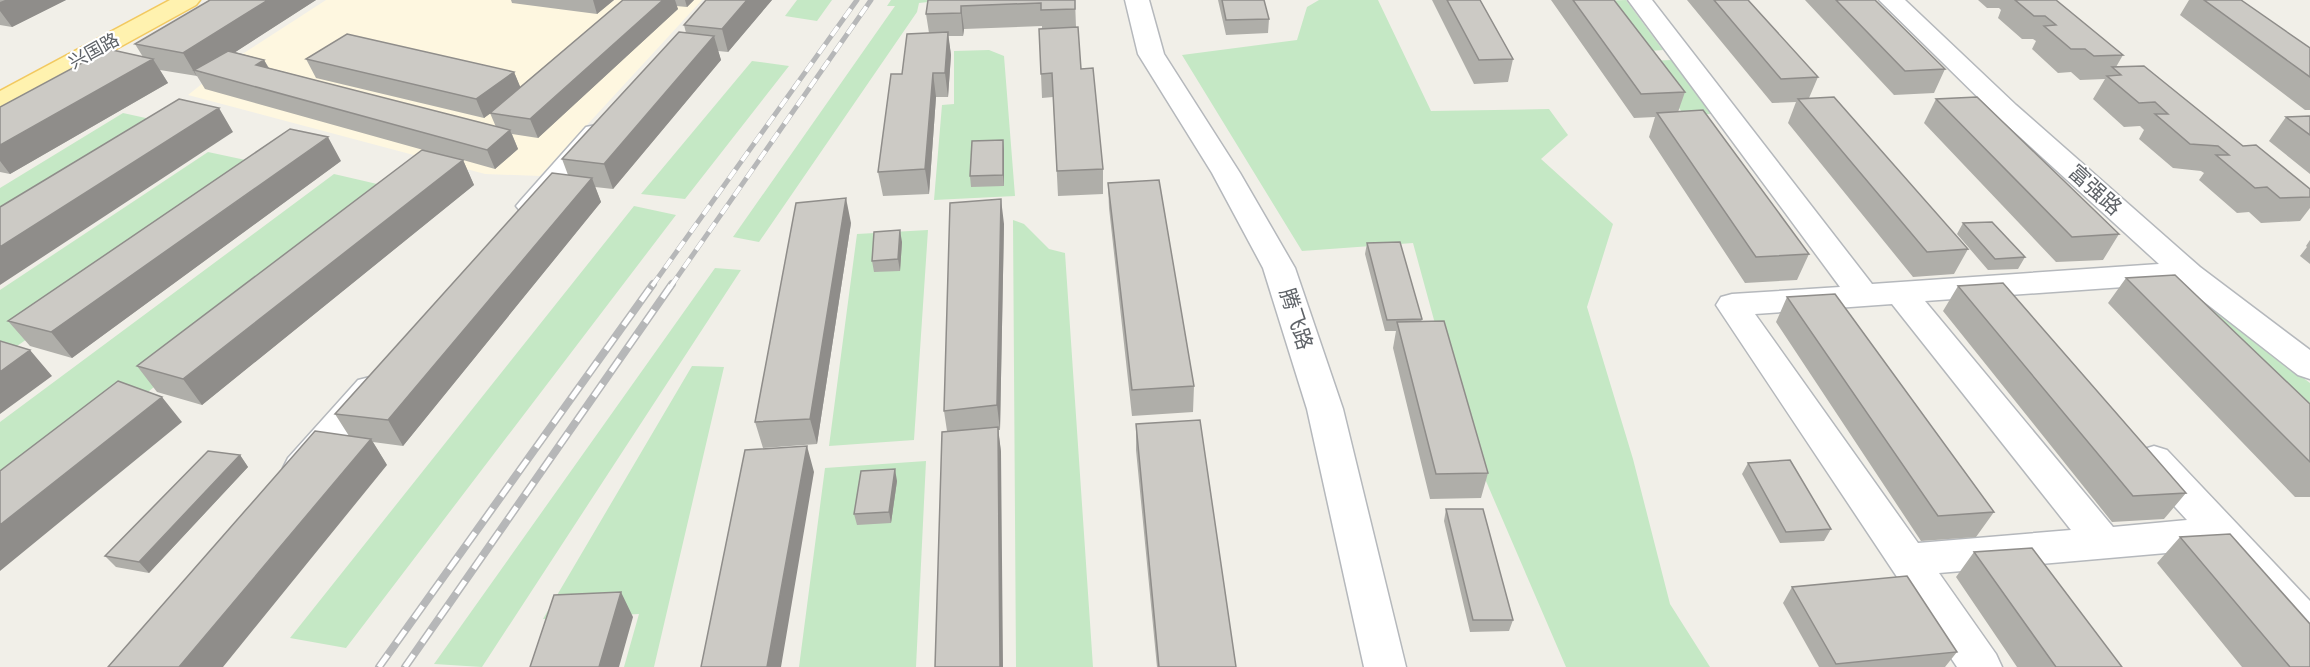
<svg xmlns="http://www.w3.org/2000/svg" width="2310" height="667" font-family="'Open Sans','Noto Sans SC',sans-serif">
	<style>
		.commercial { fill: #fef7e0 }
		.green { fill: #c5e8c5 }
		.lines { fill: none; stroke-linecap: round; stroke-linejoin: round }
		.minor-casing { stroke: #b5b8bc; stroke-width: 3 }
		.major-casing { stroke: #f2c960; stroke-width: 3 }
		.minor { fill: #fff; fill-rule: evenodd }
		.major { fill: #fff2af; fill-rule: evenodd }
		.rail-far1-casing { stroke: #b6b7b8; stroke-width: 5 }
		.rail-casing { stroke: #b6b7b8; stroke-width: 8 }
		.rail-far1 { stroke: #fff; stroke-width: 4; stroke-dasharray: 11; stroke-linecap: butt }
		.rail { stroke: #fff; stroke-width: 5; stroke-dasharray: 15; stroke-linecap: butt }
		.wall { fill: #afaea9 }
		.shaded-wall { fill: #8f8d8a }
		.building { fill: #cccac5; stroke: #8f8d8a; stroke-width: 1.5 }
		.labels { text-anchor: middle; stroke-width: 4.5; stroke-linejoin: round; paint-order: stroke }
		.far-street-label { font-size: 18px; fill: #5f6368; stroke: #fff }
		.street-label { font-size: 21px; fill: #5f6368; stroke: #fff }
	</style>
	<rect width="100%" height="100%" fill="#f1efe8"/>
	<!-- commercial -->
	<path class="commercial" d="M326,0H702L540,176L485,174L188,95L227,64Z"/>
	<!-- green -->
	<path class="green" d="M797,0H832L817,21L785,16Z
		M891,0H946L919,3L917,12L759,242L733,237L895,6H887Z
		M1319,0H1378L1431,111L1549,109L1568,135L1541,159L1613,224L1587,307L1633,459L1670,604L1710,667H1566L1464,430L1413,243L1302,251L1182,55L1297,40L1307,7Z
		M1626,0L1663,50L1636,52L1600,1Z
		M989,50L1004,56L1015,196L934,200L942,105L954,104V51Z
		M1672,60L1711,114L1684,115L1646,61Z
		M752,61L789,66L685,199L641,194Z
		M123,113L173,124L0,234V188Z
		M208,152L273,166L0,358V290Z
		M334,174L403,190L0,509V422Z
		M634,206L676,215L346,648L290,638Z
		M1013,220L1024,224L1049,249L1065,253L1093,667H1016Z
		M928,230L914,440L829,446L857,234Z
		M715,268L741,270L482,667L434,664Z
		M2195,295L2310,383V435Z
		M692,366L724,367L654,667H624L639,614L543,619Z
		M926,461L916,667H799L825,468Z"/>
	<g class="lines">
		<!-- minor casing -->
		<g class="minor-casing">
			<path id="minor" d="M1125,0H1149L1164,54L1240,173L1295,268L1343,409L1406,667H1364L1307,409L1263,268L1212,173L1138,54Z
				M1628,0H1652L1872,284L2159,264L1998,117L1879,0H1905L2016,105L2200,267L2310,350V379L2298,375L2180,283L1925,301L2113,527L2187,520L2141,470L2136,460L2141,450L2154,446L2167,450L2310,601V647L2295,641L2212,549L1939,573L1996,654L2002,667H1957L1716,305L1721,297L1732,294L1840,287ZM1892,304L2071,530L1918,543L1755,314Z
				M596,125L606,127L610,133L606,139L541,212L531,215L521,212L516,206L521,200L586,127Z
				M370,377L382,380L387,389L382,398L314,478L301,482L288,478L283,468L288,458L358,380Z"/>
		</g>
		<!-- major casing -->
		<g class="major-casing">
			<path id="major" d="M170,0H200L196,5L9,108L0,110V91Z"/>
		</g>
		<!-- minor -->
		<use href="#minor" class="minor"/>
		<!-- major -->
		<use href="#major" class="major"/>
		<!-- rail-far1 casing -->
		<g class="rail-far1-casing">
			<path id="rail-far1" d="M652,286L857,0
				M671,286L871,0"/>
		</g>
		<!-- rail casing -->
		<g class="rail-casing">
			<path id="rail" d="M379,667L653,284
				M405,667L672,284"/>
		</g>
		<!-- rail-far1 -->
		<use href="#rail-far1" class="rail-far1"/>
		<!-- rail -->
		<use href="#rail" class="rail"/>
	</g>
	<!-- wall -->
	<path class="wall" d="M0,0H66L12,27L0,25Z
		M210,0H316L235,52L264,60L269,68L496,127L490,113L484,118L316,78L306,59L514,72L520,87L623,0H694L687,7L676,6L678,9L538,138L512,134L518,149L495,169L463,160L474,185L202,405L157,392L137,366L452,158L205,89L197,76L160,70L168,83L10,174L0,172V107L143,57L135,44Z
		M511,0H614L597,14L512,3Z
		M706,0H772L728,52L718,51L721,60L613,189L595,187L601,202L403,446L373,442L387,465L349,436L335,414L568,175L562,159L686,33L684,25Z
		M928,0H1075L1076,27L1081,69L1103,169V194L1058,196L1053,97L1042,98L1041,74L1042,26L964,29L963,36H948L951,55L948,97H936L929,194L883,196L878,172L902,74L929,33L926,14Z
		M1218,0H1264L1269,19L1268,33L1226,35Z
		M1432,0H1480L1513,59L1508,82L1474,84Z
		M1551,0H1614L1685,92L1678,112L1809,254L1797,280L1745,283L1649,137L1655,117L1634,118Z
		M1687,0H1748L1818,77L1809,98L1968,249L1954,274L1913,277L1788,123L1796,102L1772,103Z
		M1805,0H1875L1945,69L1934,93L1894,95Z
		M1978,0H2056L2123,55L2116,67L2310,189V208L2300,221L2261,223L2249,212L2237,213L2199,180L2204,173L2201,171L2173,168L2139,139L2144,130L2140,126L2124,127L2093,99L2105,79L2080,80L2071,72L2058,73L2032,49L2036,41L2033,39H2022L1998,18L2001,10L1999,8H1987Z
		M2189,0H2241L2310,48V110H2305L2180,15Z
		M1936,99L2119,234L2103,260L2056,262L1924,123Z
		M2310,116V174L2269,141L2286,117Z
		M1004,150V186L971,187L970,176Z
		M341,161L72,358L30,346L8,321Z
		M1108,183L1194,386L1193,412L1132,416L1109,208Z
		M851,223L817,444L763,448L755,422Z
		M1963,223L2025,257L2018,269L1988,270L1957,234Z
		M1004,224L1000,430H998L1001,452L947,431L944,411Z
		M2310,240V264L2300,256L2307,247L2306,246Z
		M902,242L900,271L874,272L872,261Z
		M1367,243L1422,319L1421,322L1488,473L1481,498L1430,499L1393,348L1396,331H1385L1365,254Z
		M2126,278L2310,404V497H2295L2108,303Z
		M1958,286L2186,493L2164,519L2112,522L1943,311Z
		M1787,297L1994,512L1976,537L1921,541L1776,322Z
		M1136,424L1236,667H1157L1136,450Z
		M240,455L248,467L149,573L116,567L105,556Z
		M1748,463L1831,529L1824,541L1780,543L1742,474Z
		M897,481L891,523L857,525L854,514Z
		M1446,509L1513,620L1509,631L1470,632L1444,521Z
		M2180,537L2310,667H2242L2157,563Z
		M1974,552L2122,667H2017L1956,577Z
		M1792,587L1957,652L1945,667H1819L1783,603Z"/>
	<!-- shaded-wall -->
	<path class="shaded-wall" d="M5,0H66L12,27L0,11V2Z
		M268,0H316L203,73L194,70L197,77L183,53Z
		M593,0H614L597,14Z
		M663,0H675L678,9L538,138L530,119Z
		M685,0H694L687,7Z
		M747,0H772L728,52L722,29Z
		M961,6L964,29L963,36L961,13Z
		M948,32L951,55L948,97L945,73Z
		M714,36L721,60L613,189L604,164Z
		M153,59L168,83L10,174L0,161V145Z
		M264,60L274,78L256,65Z
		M514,72L522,91L484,118L476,99Z
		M933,73L936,97L929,194L925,169Z
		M219,108L233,132L0,285V247Z
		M510,130L518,149L495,169L487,150Z
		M328,137L341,161L72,358L51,332Z
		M1003,140L1004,150V186L1003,175Z
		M463,160L474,185L202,405L183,379Z
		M592,178L601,202L403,446L388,420Z
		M846,198L851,223L817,444L810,419Z
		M1001,199L1004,224L1000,430L997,405Z
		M900,230L902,242L900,271L898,259Z
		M30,350L52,376L0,414V372Z
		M162,397L182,422L0,571V525Z
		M998,427L1001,452L1003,667H1000Z
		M371,439L387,465L223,667H179Z
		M807,446L814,472L781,667H767Z
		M240,455L248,467L149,573L139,562Z
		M895,469L897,481L891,523L889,512Z
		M621,592L633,617L619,667H599Z"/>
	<!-- building -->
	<path class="building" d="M210,0H268L183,53L135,44Z
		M623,0H663L530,119L490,113Z
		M706,0H747L722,29L684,25Z
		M928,0H1075V9L1041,10V3L961,6V13L926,14Z
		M1222,0H1264L1269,19L1226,20Z
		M1447,0H1480L1513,59L1479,60Z
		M1573,0H1614L1685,92L1641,94Z
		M1714,0H1748L1818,77L1781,79Z
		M1836,0H1875L1945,69L1905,71Z
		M2015,0H2056L2123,55L2094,56L2085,49H2071L2044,26L2056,25L2045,16H2034Z
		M2204,0H2241L2310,48V77Z
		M1078,27L1081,69L1093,68L1103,169L1057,171L1052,73L1041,74L1039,29Z
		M679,32L714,36L604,164L562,159Z
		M948,32L945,73H933L925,169L878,172L891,74H902L907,34Z
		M347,34L514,72L476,99L306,59Z
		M108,49L153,59L0,145V107Z
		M228,51L264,60L256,65L510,130L487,150L194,70Z
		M2144,66L2243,146L2256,145L2310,189V197L2280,198L2267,187L2255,188L2216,155H2229L2218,146L2190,144L2155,114H2168L2155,102L2139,103L2107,76L2121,75L2112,67Z
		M1834,97L1968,249L1927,252L1798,99Z
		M1977,97L2119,234L2072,237L1936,99Z
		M179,99L219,108L0,247V207Z
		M1703,110L1809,254L1756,257L1657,113Z
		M2310,116V135L2286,117Z
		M290,129L328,137L51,332L8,321Z
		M1003,140V175L970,176L972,141Z
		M422,150L463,160L183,379L137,366Z
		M552,173L592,178L388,420L335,414Z
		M1159,180L1194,386L1132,390L1108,183Z
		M846,198L810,419L755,422L796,203Z
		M1001,199L997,405L944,411L950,203Z
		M1992,222L2025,257L1995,259L1963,223Z
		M900,230L898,259L872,261L874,232Z
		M1400,242L1422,319L1387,320L1367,243Z
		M2175,275L2310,404V462L2126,278Z
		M2003,283L2186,493L2133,496L1958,286Z
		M1835,294L1994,512L1938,516L1787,297Z
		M1444,321L1488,473L1436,474L1397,322Z
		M0,341L30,350L0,372Z
		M118,381L162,397L0,525V471Z
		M1200,420L1236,667H1159L1136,424Z
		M998,427L1000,667H935L942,432Z
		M315,431L371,439L179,667H108Z
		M807,446L767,667H701L745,450Z
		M208,451L240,455L139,562L105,556Z
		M1790,460L1831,529L1786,532L1748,463Z
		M895,469L889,512L854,514L861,471Z
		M1446,509H1483L1513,620H1473Z
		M2230,534L2310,624V667H2290L2180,537Z
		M2032,548L2122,667H2056L1974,552Z
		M1907,576L1957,652L1836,664L1792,587Z
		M621,592L599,667H530L554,595Z"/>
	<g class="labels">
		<!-- far-street labels -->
		<g class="far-street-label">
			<text transform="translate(94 51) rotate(-29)" y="6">兴国路</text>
		</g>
		<!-- street labels -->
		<g class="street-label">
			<text transform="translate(2095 190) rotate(42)" y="7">富强路</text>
			<text transform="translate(1296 319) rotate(72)" y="7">腾飞路</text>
		</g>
	</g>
</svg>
